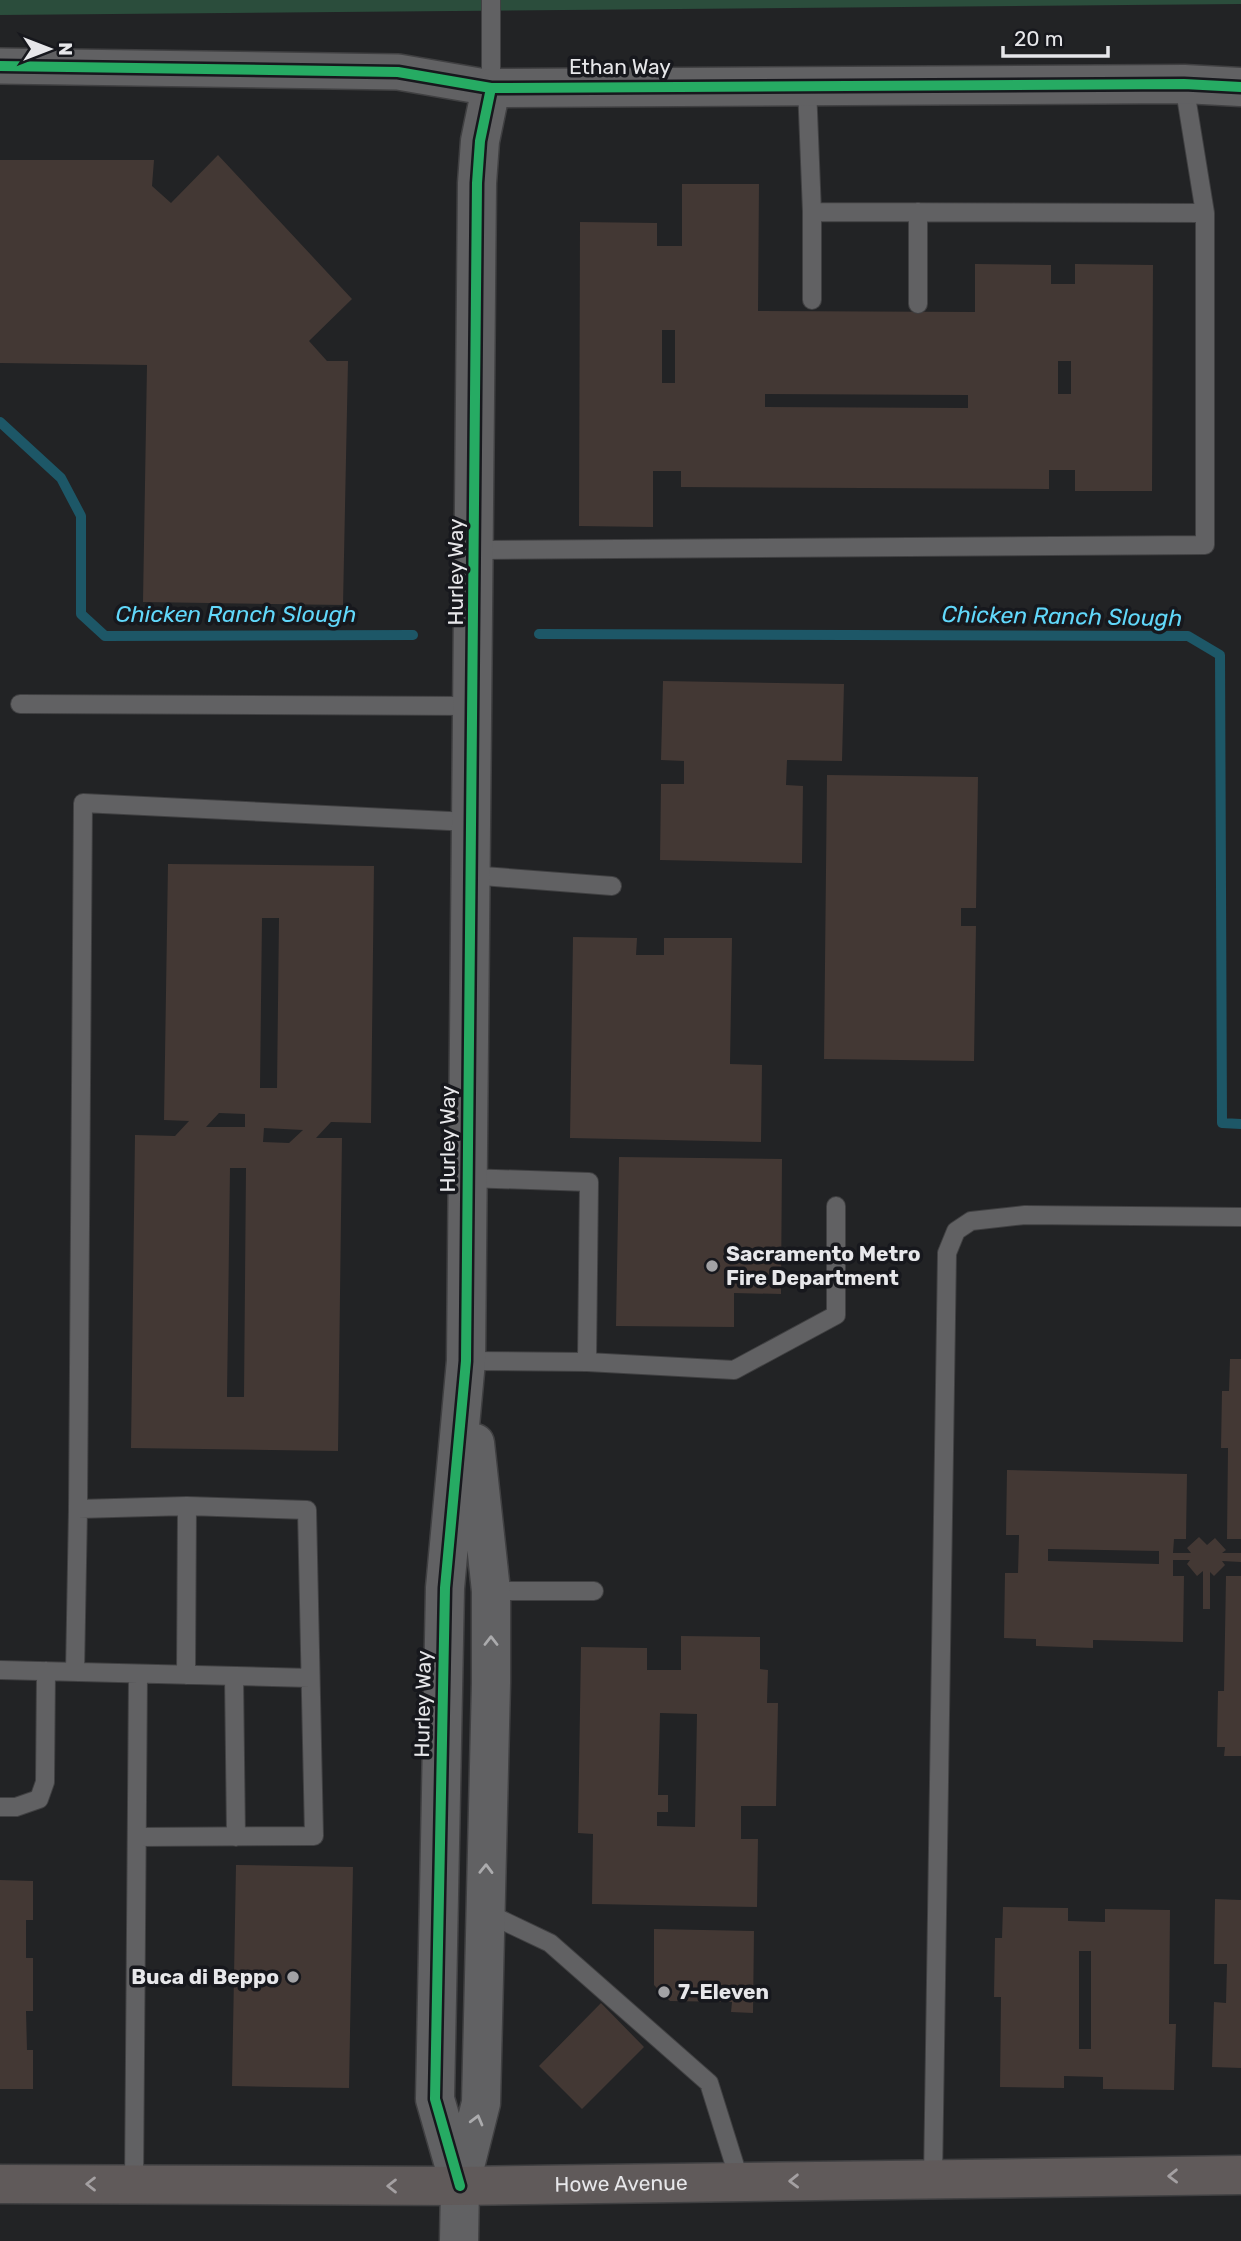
<svg xmlns="http://www.w3.org/2000/svg" width="1241" height="2241" font-family="Rubik,sans-serif">
	<style>
		.green { fill: #2b4d3c }
		.lines { fill: none; stroke-linecap: round; stroke-linejoin: round }
		.stream { stroke: #1d5767; stroke-width: 10 }
		.building { fill: #433834; fill-rule: evenodd }
		.lane-casing { stroke: #404042; stroke-width: 20 }
		.street-casing { stroke: #404042; stroke-width: 38 }
		.secondary-casing { stroke: #404042; stroke-width: 41 }
		.primary-casing { stroke: #404042; stroke-width: 41 }
		.lane { stroke: #616163; stroke-width: 18 }
		.street { stroke: #616163; stroke-width: 35 }
		.secondary { stroke: #616163; stroke-width: 38 }
		.primary { stroke: #605a5a; stroke-width: 38 }
		.cycleway-casing { stroke: #17181d; stroke-width: 15 }
		.cycleway { stroke: #26ab63; stroke-width: 10 }
		.oneway { stroke: #ababad }
		.oneway2 { stroke: #a4a0a2 }
		.poi-dot { fill: #a2a2a5; stroke: #17181d; stroke-width: 2.5 }
		.labels { text-anchor: middle; stroke-width: 7; stroke-linejoin: round; paint-order: stroke }
		.street-label { font-size: 21px; fill: #e7e7ea; stroke: #17181d }
		.poi-label { font-size: 21px; font-weight: bold; fill: #e7e7ea; stroke: #17181d; text-anchor: start }
		.water-label { font-size: 23px; font-style: italic; fill: #61d8fb; stroke: #17181d }
	</style>
	<rect width="100%" height="100%" fill="#222325"/>
	<!-- green -->
	<path class="green" d="M0,0H1241V4L0,15Z"/>
	<g class="lines">
		<!-- stream -->
		<path class="stream" d="M0,422L61,478L81,516V614L105,636L413,635
			M539,634L1188,636L1220,655L1222,1123L1241,1124"/>
	</g>
	<!-- building -->
	<path class="building" d="M218,155L352,299L309,341L327,361H348L343,605L143,602L147,365L0,363V160H154L152,186L171,203Z
		M682,184H759L758,311L975,312V264L1051,265V284H1075V264L1153,265L1152,491H1075V470H1049V489L681,487V471H653V527L579,526L580,222L657,223V246H682ZM662,330H675V383H662ZM1058,361H1071V394H1058ZM765,394L968,395V408L765,407Z
		M663,681L844,684L842,761L787,760L786,785L803,786L802,863L660,860L661,784H684V761L661,760Z
		M827,775L978,777L976,908H961V926H976L974,1061L824,1059Z
		M168,864L374,866L371,1123L331,1122L316,1138H342L338,1451L131,1448L135,1135L175,1136L189,1121L164,1120ZM262,918H279L277,1088H260ZM219,1113L245,1114V1127H206ZM264,1128L303,1130L289,1143L263,1142ZM230,1168H246L244,1397H227Z
		M573,937L637,938L636,955H664V938H732L730,1064L762,1065L761,1142L570,1138Z
		M619,1157L782,1159L781,1294L734,1293V1327L616,1326Z
		M1230,1359H1241V1539H1227L1228,1448H1221L1222,1391H1229Z
		M1007,1470L1187,1474L1186,1539H1174L1173,1553H1191L1187,1548L1199,1537L1207,1545L1215,1538L1226,1550L1222,1553H1241V1562L1222,1561L1225,1565L1214,1576L1210,1572V1609H1203V1571L1197,1576L1187,1564L1190,1560H1173V1576H1184L1183,1642L1093,1640V1648L1036,1646V1639L1004,1638L1005,1573H1018L1019,1535H1006ZM1048,1549L1159,1551V1564L1048,1561Z
		M1226,1576H1241V1756H1224L1225,1747H1217L1218,1691H1224Z
		M681,1636L760,1637V1669L768,1670L767,1703H778L776,1806H741V1839H758L757,1907L592,1904L593,1834L578,1833L581,1647L647,1648V1670H681ZM660,1713L697,1714L695,1827L657,1826V1812H668V1795H658Z
		M236,1865L353,1867L349,2088L232,2086Z
		M0,1880L33,1881V1920H26V1958H33V2011H26L27,2050H33V2089H0Z
		M1215,1899L1241,1900V2068L1212,2067L1214,2002L1226,2003L1227,1964H1214Z
		M1003,1907L1068,1908V1921L1105,1922V1909L1170,1910L1169,2024H1176L1174,2090L1103,2089V2077L1064,2076V2088L1000,2087L1001,1997H994L995,1938H1002ZM1079,1951H1091V2049H1079Z
		M654,1929L754,1931L753,2013L731,2012L732,2002L670,2001L654,1985Z
		M601,2003L644,2047L582,2109L539,2066Z"/>
	<g class="lines">
		<!-- lane casing -->
		<g class="lane-casing">
			<path id="lane" d="M491,0V88
				M807,87L812,212L1205,213
				M812,212V300
				M918,212V304
				M476,550L1205,545V213L1184,84
				M20,704L474,706
				M470,875L612,886
				M467,1178L589,1182L587,1362L734,1370L836,1315V1206
				M466,1361L587,1362
				M78,1509L83,803L470,822
				M491,1591H594
				M0,1670L310,1678
				M75,1672L78,1509L187,1506
				M234,1676L236,1837
				M0,1807H16L39,1799L45,1782L46,1671
				M137,1837L314,1836L307,1510L187,1506L186,1675
				M485,1912L550,1943L709,2083L740,2182
				M933,2179L947,1253L956,1231L971,1221L1025,1215L1241,1217
				M134,2185L138,1674"/>
		</g>
		<!-- street casing -->
		<g class="street-casing">
			<path id="street" d="M0,66L398,72L491,88"/>
		</g>
		<!-- secondary casing -->
		<g class="secondary-casing">
			<path id="secondary" d="M460,2186L435,2099L445,1588L466,1361L477,183L480,141L491,88L1184,84L1241,87
				M459,2241L460,2186L481,2103L491,1683V1591L475,1443"/>
		</g>
		<!-- primary casing -->
		<g class="primary-casing">
			<g id="primary">
				<path id="s1" d="M0,2184L460,2186L1241,2175"/>
			</g>
		</g>
		<!-- lane -->
		<use href="#lane" class="lane"/>
		<!-- street -->
		<use href="#street" class="street"/>
		<!-- secondary -->
		<use href="#secondary" class="secondary"/>
		<!-- primary -->
		<use href="#primary" class="primary"/>
		<!-- cycleway casing -->
		<g class="cycleway-casing">
			<path id="cycleway" d="M0,66L398,72L491,88L1184,84L1241,87
				M460,2186L435,2099L445,1588L466,1361L477,183L480,141L491,88"/>
		</g>
		<!-- cycleway -->
		<use href="#cycleway" class="cycleway"/>
	</g>
	<!-- one-way arrows -->
	<defs><path id="oneway-chevron" d="M-2-3.5L2.5 0L-2 3.5" fill="none" stroke-width="1.6" stroke-linecap="round" stroke-linejoin="round" transform="scale(1.75)"/></defs>
	<g class="oneway">
		<use href="#oneway-chevron" transform="translate(491 1641) rotate(-90)"/>
		<use href="#oneway-chevron" transform="translate(486 1869) rotate(-89)"/>
		<use href="#oneway-chevron" transform="translate(477 2120) rotate(-75)"/>
	</g>
	<g class="oneway2">
		<use href="#oneway-chevron" transform="translate(1173 2176) rotate(179)"/>
		<use href="#oneway-chevron" transform="translate(794 2181) rotate(179)"/>
		<use href="#oneway-chevron" transform="translate(91 2184) rotate(-180)"/>
		<use href="#oneway-chevron" transform="translate(392 2186) rotate(-180)"/>
	</g>
	<!-- markers -->
	<g class="poi-dot">
		<circle cx="712" cy="1266" r="7"/>
		<circle cx="293" cy="1977" r="7"/>
		<circle cx="664" cy="1992" r="7"/>
	</g>
	<g class="labels">
		<!-- street labels -->
		<g class="street-label">
			<text x="620" y="74">Ethan Way</text>
			<text transform="translate(456 572) rotate(-90)" y="7">Hurley Way</text>
			<text transform="translate(448 1139) rotate(-90)" y="7">Hurley Way</text>
			<text transform="translate(423 1704) rotate(-89)" y="7">Hurley Way</text>
			<text dy="7" stroke="none"><textPath href="#s1" startOffset="621">Howe Avenue</textPath></text>
		</g>
		<!-- poi labels -->
		<g class="poi-label">
			<text x="726" y="1261">Sacramento Metro<tspan x="726" dy="24">Fire Department</tspan></text>
			<text x="279" y="1984" text-anchor="end">Buca di Beppo</text>
			<text x="678" y="1999">7-Eleven</text>
		</g>
		<!-- water labels -->
		<g class="water-label">
			<text x="236" y="622">Chicken Ranch Slough</text>
			<text transform="translate(1062 616) rotate(1)" y="8">Chicken Ranch Slough</text>
		</g>
	</g>
	<!-- north arrow -->
	<g transform="translate(49 49) rotate(90)" stroke="#17181d" stroke-width="5" paint-order="stroke">
	<path d="M0-5L12 26L0 18L-12 26Z" fill="#e7e7ea"/>
	<text y="-10" font-size="19" font-weight="bold" text-anchor="middle" fill="#e7e7ea">N</text>
	</g>
	<!-- scale -->
	<path d="M1003 46v10h105v-10" fill="none" stroke="#e7e7ea" stroke-width="3.5"/>
	<text x="1014" y="46" font-size="21" fill="#e7e7ea" stroke="#17181d" stroke-width="5" paint-order="stroke">20 m</text>
</svg>
